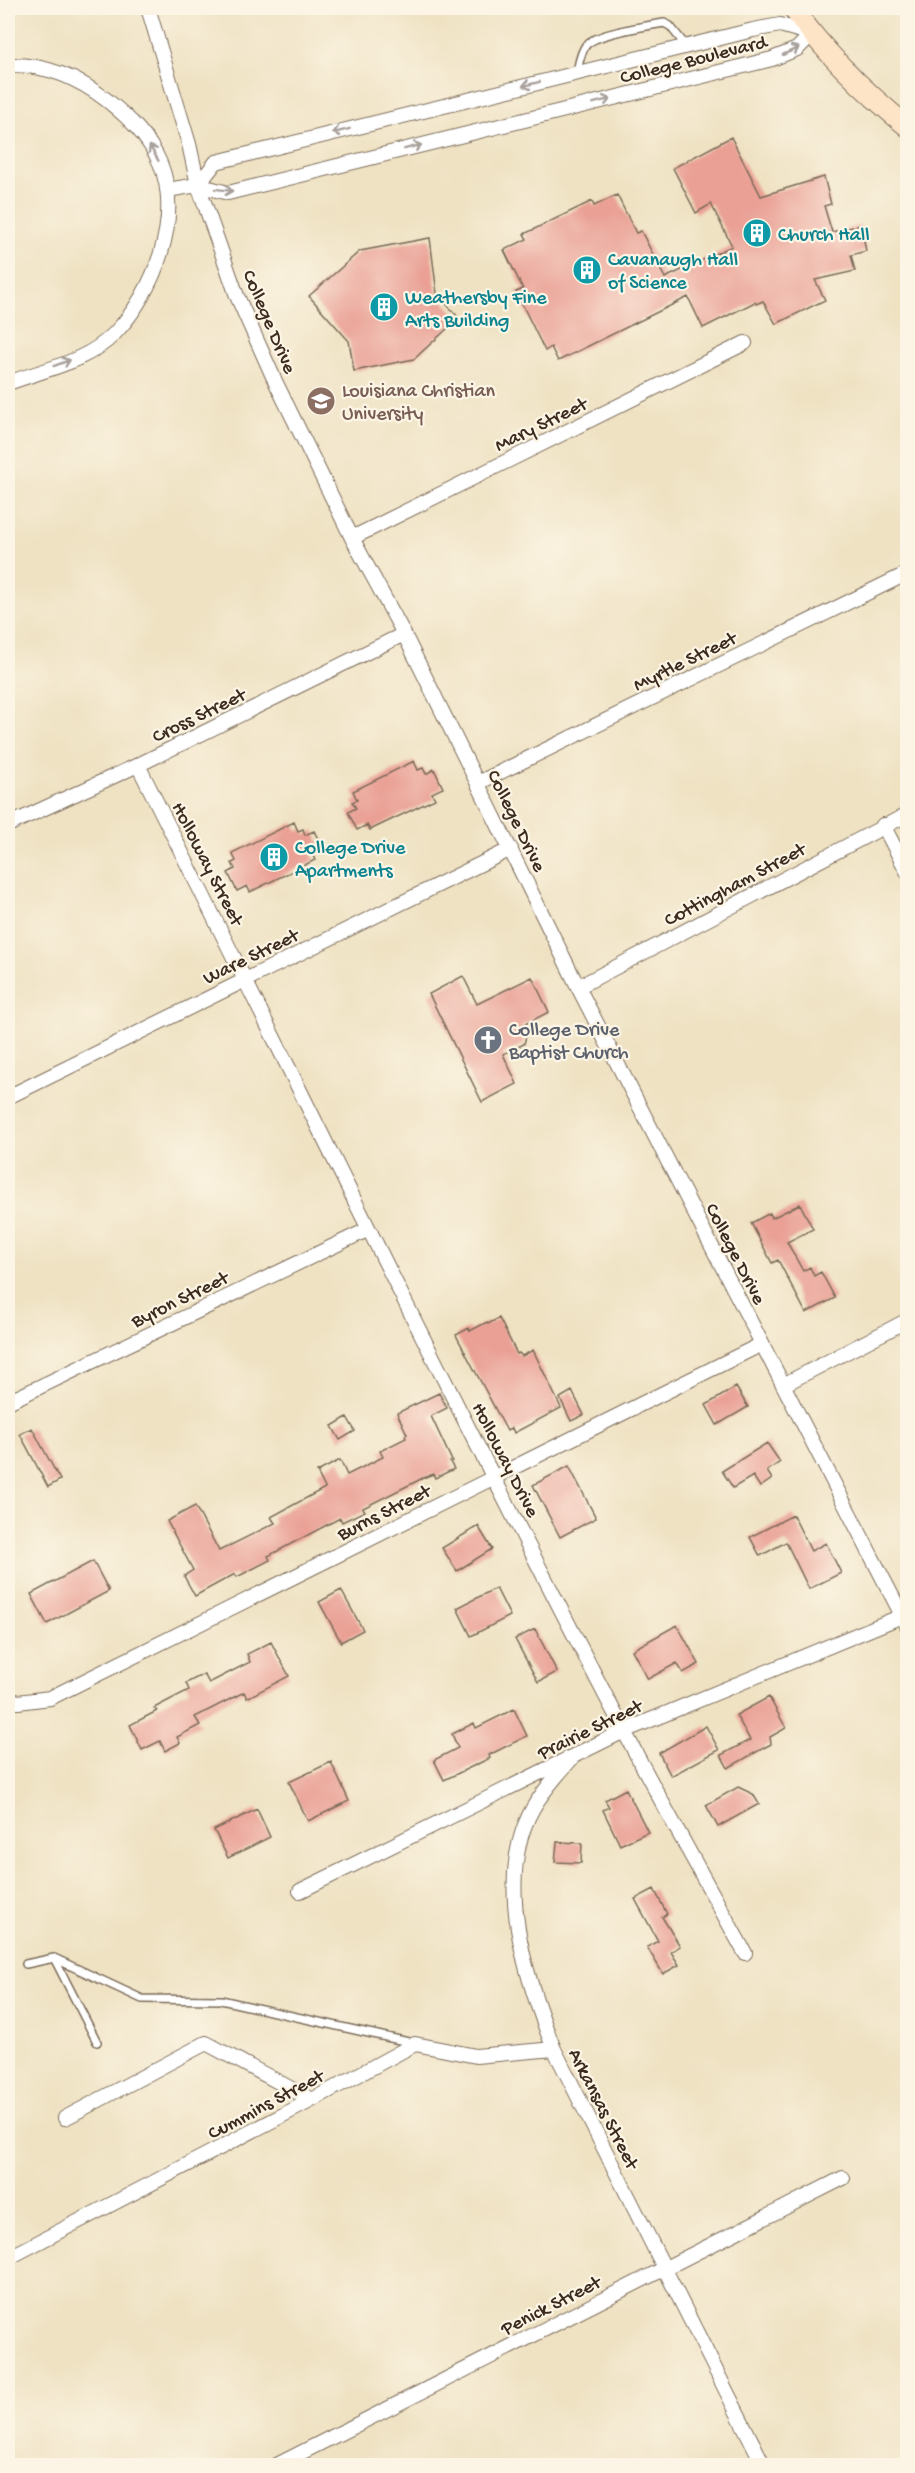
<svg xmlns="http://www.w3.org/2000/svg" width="915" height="2473" font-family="'Gochi Hand',sans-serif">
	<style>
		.building { fill: #eaa095 }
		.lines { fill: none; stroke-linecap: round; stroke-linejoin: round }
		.service-casing { stroke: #7a6a58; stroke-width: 10 }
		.minor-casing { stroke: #7a6a58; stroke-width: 16 }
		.secondary-casing { stroke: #7a6a58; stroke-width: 22 }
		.service { stroke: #fff; stroke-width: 7 }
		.minor { stroke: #fff; stroke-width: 14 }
		.secondary { stroke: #fee4c6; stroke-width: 20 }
		.oneway { stroke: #a79f9a }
		.labels { text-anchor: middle; stroke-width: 4.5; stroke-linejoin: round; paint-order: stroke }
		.street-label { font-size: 20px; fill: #3b2a1e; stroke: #fcf5e5 }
		.culture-label { font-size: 20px; fill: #0d838f; stroke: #fcf5e5; text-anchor: start }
		.education-label { font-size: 20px; fill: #785e54; stroke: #fcf5e5; text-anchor: start }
		.worship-label { font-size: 20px; fill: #5b616d; stroke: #fcf5e5; text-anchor: start }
	</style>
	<rect width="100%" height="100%" fill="#fcf5e5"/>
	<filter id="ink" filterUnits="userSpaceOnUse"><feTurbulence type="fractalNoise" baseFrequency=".0167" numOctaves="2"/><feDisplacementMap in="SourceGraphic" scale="12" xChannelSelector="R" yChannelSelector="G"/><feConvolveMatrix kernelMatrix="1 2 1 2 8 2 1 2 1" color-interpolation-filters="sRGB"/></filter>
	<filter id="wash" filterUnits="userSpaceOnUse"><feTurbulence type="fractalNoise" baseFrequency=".008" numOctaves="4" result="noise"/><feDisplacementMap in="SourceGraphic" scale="24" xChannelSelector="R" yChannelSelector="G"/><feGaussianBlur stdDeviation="1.35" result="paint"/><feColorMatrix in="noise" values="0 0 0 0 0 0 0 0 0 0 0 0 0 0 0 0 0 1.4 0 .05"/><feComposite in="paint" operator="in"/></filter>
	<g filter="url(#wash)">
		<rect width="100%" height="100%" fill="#efe2c3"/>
		<g id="blocks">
			<!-- building -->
			<path class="building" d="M731,137L761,196L824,177L831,204L824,206L832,232L861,225L866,251L851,255L855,271L815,280L825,300L776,324L763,301L756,304L755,302L703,328L688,297L558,361L551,347L545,351L516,292L523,289L504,250L527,239L524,234L592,201L594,206L617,195L636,233L641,231L665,278L732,246L711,204L696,213L673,168Z
				M430,238L437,294L459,318L414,359L354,371L349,341L309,296L360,251Z
				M414,761L418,770L423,768L426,774L434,769L443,788L432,793L435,799L370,830L367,825L357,830L348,812L356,808L352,802L357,800L353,791Z
				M294,822L298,831L303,829L305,835L314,831L323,849L312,854L315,860L250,892L247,886L237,891L228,873L235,869L232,863L236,861L232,853Z
				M463,976L477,1004L532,977L549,1012L521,1026L526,1036L524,1044L503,1054L517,1084L482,1102L429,994Z
				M800,1204L813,1229L787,1242L803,1271L810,1267L814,1276L821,1272L835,1298L806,1313L778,1260L772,1263L751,1223L770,1213L772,1218Z
				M499,1318L517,1354L519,1353L522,1356L533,1350L561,1408L514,1433L512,1428L507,1431L456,1335L469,1328L470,1331L487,1322L488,1324Z
				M736,1387L748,1407L717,1425L706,1405Z
				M572,1391L584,1415L571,1421L560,1398Z
				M439,1393L447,1408L431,1416L452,1461L450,1462L454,1469L435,1478L433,1474L423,1478L363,1508L365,1511L342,1522L340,1518L268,1556L270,1560L237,1577L235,1574L195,1596L184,1576L193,1570L167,1521L195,1506L219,1551L275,1523L271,1517L325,1488L317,1472L340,1460L347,1475L383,1457L380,1451L406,1438L405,1436L407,1434L397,1413Z
				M347,1417L355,1431L340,1440L332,1426Z
				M32,1428L60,1480L48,1487L20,1434Z
				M767,1443L780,1462L767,1471L772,1479L760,1487L753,1476L733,1488L722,1471Z
				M569,1466L596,1518L560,1537L533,1485Z
				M793,1515L811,1551L826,1543L841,1573L809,1589L786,1542L760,1556L750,1537Z
				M478,1526L492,1549L457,1571L442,1548Z
				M93,1561L109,1591L47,1624L31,1594Z
				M496,1588L510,1616L471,1636L457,1608Z
				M341,1590L363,1630L341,1642L319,1602Z
				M677,1625L699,1664L683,1673L677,1663L648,1679L632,1650Z
				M535,1629L557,1672L538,1682L515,1639Z
				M271,1642L289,1676L247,1698L244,1692L195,1717L200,1725L177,1737L180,1743L165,1751L160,1741L142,1750L130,1725L157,1711L154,1708L189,1690L186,1683L204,1674L209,1683L250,1662L247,1654Z
				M769,1697L786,1728L770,1737L771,1744L728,1768L721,1755L750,1740L736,1715Z
				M514,1709L527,1736L489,1755L490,1758L444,1780L434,1760L458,1748L452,1734L474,1723L476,1728Z
				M706,1726L719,1750L671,1776L659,1753Z
				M331,1762L349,1801L308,1821L289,1782Z
				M738,1787L753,1794L759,1804L718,1827L706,1805Z
				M626,1789L648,1832L620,1845L603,1810L609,1807L605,1800Z
				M257,1809L270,1837L228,1858L214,1830Z
				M557,1842L582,1843L581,1863L555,1862Z
				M654,1889L667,1914L662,1917L680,1946L671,1952L679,1965L663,1974L647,1947L658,1941L635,1899Z"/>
		</g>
	</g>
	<g filter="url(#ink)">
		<use href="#blocks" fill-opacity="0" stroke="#7a6a58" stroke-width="1.5"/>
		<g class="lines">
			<!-- service casing -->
			<g class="service-casing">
				<path id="service" d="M577,72C579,63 580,53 586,45C596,33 647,26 664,23L670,26L686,46
					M54,1958L97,2042
					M26,1964L54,1958L142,1999L221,2000L413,2043"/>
			</g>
			<!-- minor casing -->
			<g class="minor-casing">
				<path id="minor" d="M148,8L189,144L198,185L237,296L275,381L352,538L404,634L578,987L908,1627
					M8,65C45,64 79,78 108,101C129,118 149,137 160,163C183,218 154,293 114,334C87,362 43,370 8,383
					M167,190L198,185L228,193L772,59L797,49L812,34L780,25L753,30L216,162L198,185
					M352,538L745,343
					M138,765C299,1087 456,1410 623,1729C662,1804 704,1878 745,1953
					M478,783L908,573
					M8,825L138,765L404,634
					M883,825L908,873
					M578,987L908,814
					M8,1097L511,849
					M783,1385L908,1320
					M8,1402L367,1230
					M8,1699L18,1702L50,1698L762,1344
					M573,1757C559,1773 544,1789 533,1808C493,1879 526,1979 554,2049L764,2466
					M300,1891L624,1731L902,1616
					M65,2118L206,2043L312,2100
					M8,2258L312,2100L415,2044L476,2056L554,2049
					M275,2466L843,2178"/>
			</g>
			<!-- secondary casing -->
			<g class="secondary-casing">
				<path id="secondary" d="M793,8C824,52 866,93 908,127"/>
			</g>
			<!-- service -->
			<use href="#service" class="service"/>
			<!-- minor -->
			<use href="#minor" class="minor"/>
			<!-- secondary -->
			<use href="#secondary" class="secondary"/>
		</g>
		<!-- one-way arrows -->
		<defs><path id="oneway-shaft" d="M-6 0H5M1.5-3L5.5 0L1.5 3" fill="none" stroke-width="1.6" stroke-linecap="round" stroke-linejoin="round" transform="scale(1.5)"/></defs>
		<g class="oneway">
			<use href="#oneway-shaft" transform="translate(791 51) rotate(-25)"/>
			<use href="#oneway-shaft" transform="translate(531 84) rotate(166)"/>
			<use href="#oneway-shaft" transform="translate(602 101) rotate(-14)"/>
			<use href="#oneway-shaft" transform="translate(341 131) rotate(166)"/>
			<use href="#oneway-shaft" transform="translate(413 147) rotate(-14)"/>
			<use href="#oneway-shaft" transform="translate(154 153) rotate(-120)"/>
			<use href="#oneway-shaft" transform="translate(224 190) rotate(7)"/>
			<use href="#oneway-shaft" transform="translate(62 363) rotate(-20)"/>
		</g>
	</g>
	<!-- icons -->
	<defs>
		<g id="building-disc" transform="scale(1.5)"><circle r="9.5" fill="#0f9aa8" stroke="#fcf5e5"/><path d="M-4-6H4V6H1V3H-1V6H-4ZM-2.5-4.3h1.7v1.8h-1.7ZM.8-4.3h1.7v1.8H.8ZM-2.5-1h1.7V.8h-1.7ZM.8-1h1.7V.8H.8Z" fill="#fff"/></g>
		<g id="university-disc" transform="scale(1.5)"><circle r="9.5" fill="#8d6e63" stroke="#fcf5e5"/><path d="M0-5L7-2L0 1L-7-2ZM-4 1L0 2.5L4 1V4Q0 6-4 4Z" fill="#fff"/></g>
		<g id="church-disc" transform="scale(1.5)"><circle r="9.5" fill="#6b7280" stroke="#fcf5e5"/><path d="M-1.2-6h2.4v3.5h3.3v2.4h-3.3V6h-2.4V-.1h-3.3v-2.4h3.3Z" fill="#fff"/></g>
	</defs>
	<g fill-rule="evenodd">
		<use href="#building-disc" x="757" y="233"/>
		<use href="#building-disc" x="587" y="270"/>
		<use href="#building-disc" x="384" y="307"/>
		<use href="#university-disc" x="321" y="401"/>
		<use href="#building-disc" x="274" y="857"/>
		<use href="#church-disc" x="488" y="1040"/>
	</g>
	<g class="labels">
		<!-- street labels -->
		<g class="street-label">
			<text transform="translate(693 58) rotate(-14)" y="7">College Boulevard</text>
			<text transform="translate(271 321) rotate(67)" y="7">College Drive</text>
			<text transform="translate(540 423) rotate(-26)" y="7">Mary Street</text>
			<text transform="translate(684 660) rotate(-26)" y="7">Myrtle Street</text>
			<text transform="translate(198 714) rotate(-26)" y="7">Cross Street</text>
			<text transform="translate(518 820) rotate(64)" y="7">College Drive</text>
			<text transform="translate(209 863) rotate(63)" y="7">Holloway Street</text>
			<text transform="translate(734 883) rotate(-28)" y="7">Cottingham Street</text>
			<text transform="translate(250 955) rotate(-26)" y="7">Ware Street</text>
			<text transform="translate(737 1253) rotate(63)" y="7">College Drive</text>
			<text transform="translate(179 1298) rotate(-26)" y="7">Byron Street</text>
			<text transform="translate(507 1459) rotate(63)" y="7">Holloway Drive</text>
			<text transform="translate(383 1511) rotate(-27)" y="7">Burns Street</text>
			<text transform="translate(589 1728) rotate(-26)" y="7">Prairie Street</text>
			<text transform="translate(265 2103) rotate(-28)" y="7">Cummins Street</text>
			<text transform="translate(605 2108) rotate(63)" y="7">Arkansas Street</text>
			<text transform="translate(550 2304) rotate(-27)" y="7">Penick Street</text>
		</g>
		<!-- culture labels -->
		<g class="culture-label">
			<text x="778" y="240">Church Hall</text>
			<text x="608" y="265">Cavanaugh Hall<tspan x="608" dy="23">of Science</tspan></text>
			<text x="405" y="303">Weathersby Fine<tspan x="405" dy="23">Arts Building</tspan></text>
			<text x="295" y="853">College Drive<tspan x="295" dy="23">Apartments</tspan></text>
		</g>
		<!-- education labels -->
		<g class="education-label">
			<text x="342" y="396">Louisiana Christian<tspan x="342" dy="23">University</tspan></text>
		</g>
		<!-- worship labels -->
		<g class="worship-label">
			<text x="509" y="1035">College Drive<tspan x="509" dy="23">Baptist Church</tspan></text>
		</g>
	</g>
	<!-- margin -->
	<rect width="915" height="2473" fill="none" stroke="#fcf5e5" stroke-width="30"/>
</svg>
